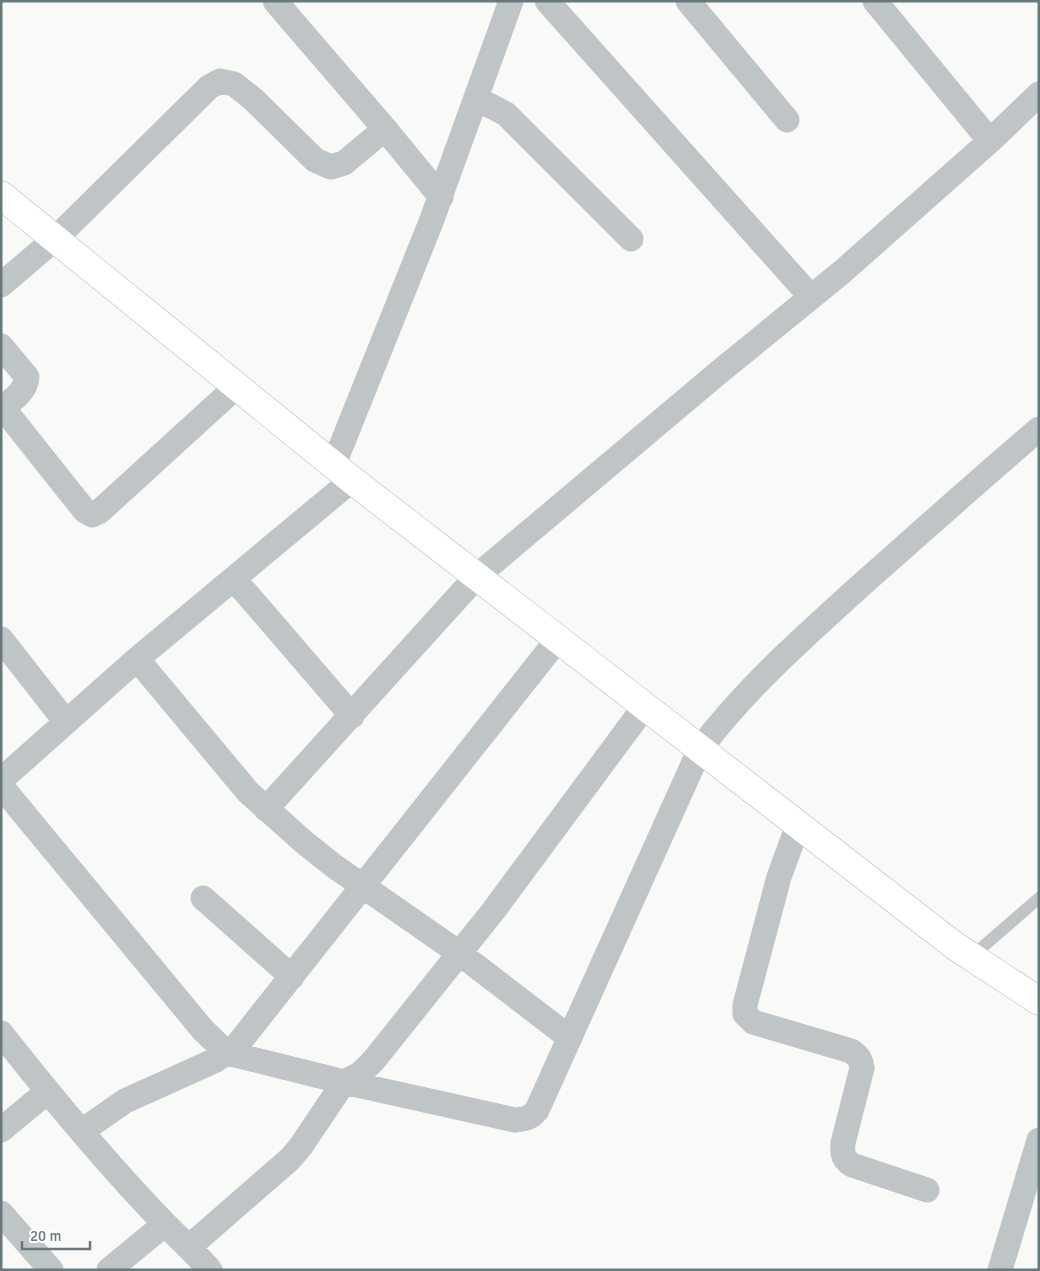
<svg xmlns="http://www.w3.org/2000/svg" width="1040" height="1271" font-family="Signika,sans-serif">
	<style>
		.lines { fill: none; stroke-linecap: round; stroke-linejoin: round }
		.secondary-casing { stroke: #b2b9bc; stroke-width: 29 }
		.lane { stroke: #bfc4c7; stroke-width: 12 }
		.street { stroke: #bfc4c7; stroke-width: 25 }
		.secondary { stroke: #fff; stroke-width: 28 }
	</style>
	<rect width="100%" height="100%" fill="#f9f9f8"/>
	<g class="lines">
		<!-- secondary casing -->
		<g class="secondary-casing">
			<path id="secondary" d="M1,195L352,480L955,946L1039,1001"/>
		</g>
		<!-- lane -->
		<path class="lane" d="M971,957L1039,898"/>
		<!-- street -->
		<path class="street" d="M275,1L385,129L441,197
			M547,1L811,297
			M688,1L787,120
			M875,1L990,141
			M475,102L489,105L506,114L631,239
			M1,285L55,239L209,87L220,81L234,84L253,99L315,160L331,167L344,163L385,129
			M1,346L27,377C26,392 12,400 1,409
			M3,408L85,511L92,515L100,511L236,387
			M334,464L431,222L511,1
			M234,579L352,716
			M1,639L66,722
			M137,659L248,792L305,843L334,866L459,953L570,1038
			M1,780L137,659L352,480
			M1,786L203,1030L227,1053L344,1082L515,1120C525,1119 531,1118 537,1110L700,749C746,688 803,638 859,587C919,534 978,481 1039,429
			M266,809L477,576L718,373L842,272L990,141L1039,94
			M798,825L779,877L745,1005V1014L753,1022L851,1051C858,1056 861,1059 862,1068L843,1143C842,1154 843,1159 852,1165L927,1190
			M203,898L292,977
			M1,1033C53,1099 107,1164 165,1224C180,1239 196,1254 210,1270
			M1,1130L47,1092
			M82,1131L125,1101L216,1060L238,1044L558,639
			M1,1213L51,1270
			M189,1247L290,1159L301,1146L344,1082L360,1074L374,1060L494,910L645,706
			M109,1270L165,1224
			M1000,1270L1039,1140"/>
		<!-- secondary -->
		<use href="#secondary" class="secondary"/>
	</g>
	<!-- border -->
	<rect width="1040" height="1271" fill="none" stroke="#67787f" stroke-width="5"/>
	<!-- scale -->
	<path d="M22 1241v8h68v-8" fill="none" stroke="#67787f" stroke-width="2.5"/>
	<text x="30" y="1241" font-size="15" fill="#67787f" stroke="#ffffff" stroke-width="4" paint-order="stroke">20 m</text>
</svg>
